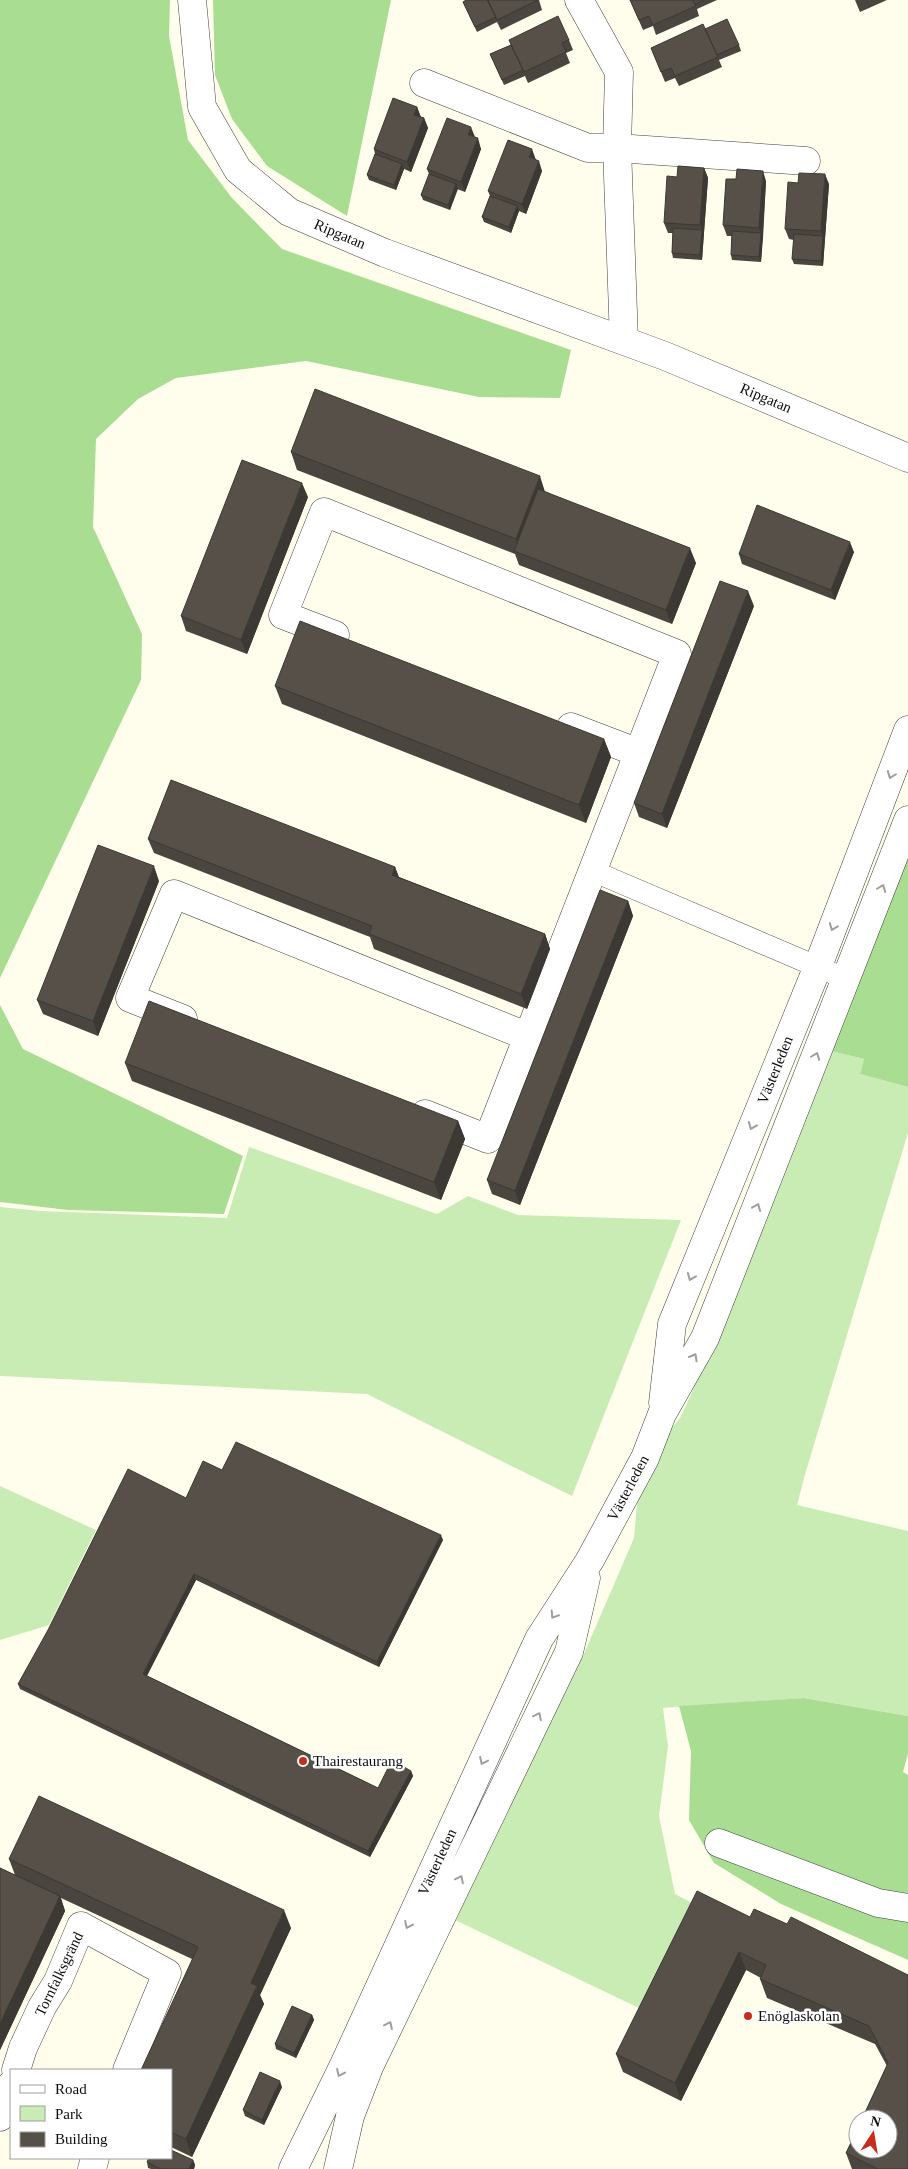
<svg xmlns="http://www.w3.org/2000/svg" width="908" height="2169" font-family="'Times New Roman',serif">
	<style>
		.green { fill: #c9ecb4 }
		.forest { fill: #a9de92 }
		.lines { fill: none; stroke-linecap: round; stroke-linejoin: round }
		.service-casing { stroke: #404040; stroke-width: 22 }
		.minor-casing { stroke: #404040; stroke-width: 29 }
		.tertiary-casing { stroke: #404040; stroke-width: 29 }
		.service { stroke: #fff; stroke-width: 21 }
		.minor { stroke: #fff; stroke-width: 28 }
		.tertiary { stroke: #fff; stroke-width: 28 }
		.wall { fill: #4a453f }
		.shaded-wall { fill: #3c3833 }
		.building { fill: #565049; stroke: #3c3833 }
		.oneway { stroke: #9e9e9e }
		.poi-dot { fill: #c62d1c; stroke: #fff; stroke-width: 2 }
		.labels { text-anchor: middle; stroke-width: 5; stroke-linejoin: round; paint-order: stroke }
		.street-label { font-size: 15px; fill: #0d0d0d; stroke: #fff }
		.poi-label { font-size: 15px; fill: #0d0d0d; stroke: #fff; text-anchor: start }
	</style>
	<rect width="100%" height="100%" fill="#fffeed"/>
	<!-- green -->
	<path class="green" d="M831,1051L864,1059L860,1074L908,1087V1133L806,1471L797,1505L908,1531V1716L804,1698L663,1708L668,1746L659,1816L675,1894L694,1904L643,2010L455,1920L583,1656L634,1538L637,1504L666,1435L680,1418L690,1397Z
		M249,1147L437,1214L468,1196L518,1215L681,1220L572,1496L367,1394L0,1376V1207L41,1211L227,1218Z
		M0,1486L96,1530L49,1625L0,1640Z"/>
	<!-- forest -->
	<path class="forest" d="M0,0H170L169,36L188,140L232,198L282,249L571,350L560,398L479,397L306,361L176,378L138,399L96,439L93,527L142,634L141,680L0,978Z
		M213,0H391L347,216L267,166L232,119L215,75Z
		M908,852V1087L860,1074L864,1059L831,1051Z
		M0,1005L23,1049L243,1156L224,1214L68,1210L0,1202Z
		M804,1698L908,1716V1754L903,1772L908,1775V1960L781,1904L714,1863L689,1820L691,1751L679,1706Z"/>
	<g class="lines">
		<!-- service casing -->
		<g class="service-casing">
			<path id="service" d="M593,871L846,979"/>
		</g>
		<!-- minor casing -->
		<g class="minor-casing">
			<path id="minor" d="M192,0L202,107L238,170L289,212L385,253L665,356L908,458
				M579,0L619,72L617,148L624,340
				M424,83L588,148H617L806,161
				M335,635L283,615L324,512L677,654L488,1139L425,1114
				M571,727L639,753
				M183,1019L130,998L174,894L529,1037
				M719,1843L878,1903L908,1908
				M16,2070L23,2048L42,2007L58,1981L81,1926L167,1973L127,2070
				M0,2117L11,2085
				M92,2169L95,2158"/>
		</g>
		<!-- tertiary casing -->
		<g class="tertiary-casing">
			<path id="tertiary" d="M663,1403L672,1324L818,966L908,730
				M293,2169L343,2067L539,1639L590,1560L645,1458L662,1414L705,1338L908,820
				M338,2169L350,2116L369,2067L569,1652L586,1578"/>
		</g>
		<!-- service -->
		<use href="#service" class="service"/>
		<!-- minor -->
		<use href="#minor" class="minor"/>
		<!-- tertiary -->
		<use href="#tertiary" class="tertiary"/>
	</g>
	<!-- wall -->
	<path class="wall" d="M466,0H539L542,10L501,30L497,22L477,32L463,2Z
		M630,0H717L697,9L699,16L656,35L653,26L643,30Z
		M855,0H887L860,12Z
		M705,29L739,45L741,51L719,60L722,67L679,86L675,78L665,82L651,48Z
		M509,40H569L573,50L566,53L570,63L528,83L525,76L504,85L490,54L511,45Z
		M417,107L421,117L424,118L428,128L411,172L404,169L396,190L369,180L367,175L375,154L374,149Z
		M474,137L481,149L465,192L457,189L450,210L423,200L421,195L429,174L427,169Z
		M536,160L542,171L526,214L519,211L511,233L484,222L482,217L490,196L488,191Z
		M704,168L708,178L702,260L673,258L672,253L673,233H668L664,223L677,177Z
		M766,181L761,262L732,260L731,255L732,236H727L723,225Z
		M829,184L823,266L794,264L792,259L794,240L789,239L785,229Z
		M291,452L546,492L696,563L672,624L519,565L515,554L297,470Z
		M308,497L247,654L186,631L181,616Z
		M854,552L835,600L742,564L739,554Z
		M754,606L667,828L639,817L634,803Z
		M275,686L604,739L611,757L586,823L282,704Z
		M148,839L395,867L399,877L545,934L550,949L527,1009L374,949L370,937L154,853Z
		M159,881L98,1036L43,1014L37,1000Z
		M628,901L633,916L520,1205L492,1194L487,1180Z
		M125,1063L458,1121L465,1139L441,1200L132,1081Z
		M222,1470L443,1540L379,1667L196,1580L147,1676L378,1788L411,1771L413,1776L370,1857L20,1689L18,1684L186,1498Z
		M9,1859L291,1928L260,1995L264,2004L192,2157L171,2147V2070L192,1959L61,1898L65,1911L0,2050V1868L15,1875Z
		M750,1917L787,1924L908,1975V2169H852L846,2153L887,2066L875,2044L767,1998L760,1979L761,1978L746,1970L681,2101L623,2072L616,2054Z
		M312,2015L314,2020L296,2058L276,2049L275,2044Z
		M282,2087L264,2125L245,2116L243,2110Z
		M193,2160L195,2165L194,2169H151L148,2168L147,2162Z"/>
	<!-- shaded-wall -->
	<path class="shaded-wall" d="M417,107L421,118L414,115Z
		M424,118L428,128L411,172L407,162Z
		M471,127L475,137L468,135Z
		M478,138L481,149L465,192L461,182Z
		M532,149L536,160L529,157Z
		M539,161L542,171L526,214L522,204Z
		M402,164L404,169L396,190L394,185Z
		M704,168L708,178L702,260L700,255L702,230L700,225Z
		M763,171L766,181L763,238L759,228Z
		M825,174L829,184L823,266L821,261L823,236L821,231Z
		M456,184L458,189L450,210L448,205Z
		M517,206L519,211L511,233L509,227Z
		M761,233L763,238L761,262L759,257Z
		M540,476L546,495L521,554L516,539Z
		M302,483L308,497L247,654L241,640Z
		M850,542L854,552L835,600L831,590Z
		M690,548L696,563L672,624L666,610Z
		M748,591L754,606L667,828L662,814Z
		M604,739L611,757L586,823L579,805Z
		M154,866L159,881L98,1036L93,1021Z
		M395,867L400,881L392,875Z
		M628,901L633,916L520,1205L515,1191Z
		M545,934L550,949L527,1009L521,994Z
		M458,1121L465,1139L441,1200L434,1182Z
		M441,1535L443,1540L379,1667L377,1662Z
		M194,1574L196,1580L145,1679L143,1674Z
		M411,1771L413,1776L370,1857L368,1851Z
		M60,1896L65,1911L0,2050V2024Z
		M284,1910L291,1928L260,1995L264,2004L192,2157L186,2139L251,1983Z
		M739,1952L746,1970L681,2101L675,2083Z
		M312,2015L314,2020L296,2058L294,2053Z
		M280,2081L282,2087L264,2125L262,2120Z
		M193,2160L195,2165L194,2169H189Z"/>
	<!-- building -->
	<path class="building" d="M466,0H487L496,17L475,27L463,2Z
		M488,0H538L497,20Z
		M630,0H693L696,6L653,25L649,16L639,20Z
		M693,0H704L695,4Z
		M558,16L569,40L562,43L566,52L524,72L509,40Z
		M727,19L739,45L717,55L705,29Z
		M703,24L718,57L675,76L671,68L661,72L651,48Z
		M511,45L523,70L502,80L490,54Z
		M393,98L417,107L414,115L424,118L407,162L374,149Z
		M447,118L471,127L468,135L478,138L461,182L427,169Z
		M508,140L532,149L529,157L539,161L522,204L488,191Z
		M375,154L402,164L394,185L367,175Z
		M678,166L704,168L700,225L664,223L667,176L677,177Z
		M737,169L763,171L759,228L723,225L726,179H736Z
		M799,173L825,174L821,231L785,229L788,182L798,183Z
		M429,174L456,184L448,205L421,195Z
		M490,196L517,206L509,227L482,217Z
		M673,228L702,230L700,255L672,253Z
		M732,231L761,233L759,257L731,255Z
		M794,234L823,236L821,261L792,259Z
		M315,389L540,476L516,539L291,452Z
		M242,460L302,483L241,640L181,616Z
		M538,489L690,548L666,610L514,551Z
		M757,505L850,542L831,590L739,554Z
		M720,581L748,591L662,814L634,803Z
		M300,621L604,739L579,805L275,686Z
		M171,780L395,867L392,875L545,934L521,994L369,934L372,926L148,839Z
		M98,845L154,866L93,1021L37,1000Z
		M600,890L628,901L515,1191L487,1180Z
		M149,1001L458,1121L434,1182L125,1063Z
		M236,1442L441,1535L377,1662L194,1574L143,1674L378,1788L392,1760L411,1771L368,1851L18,1684L48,1630L128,1469L186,1498L203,1461L222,1470Z
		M39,1796L284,1910L251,1983L257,1986L186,2139L171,2132V2070H141L198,1947L9,1859Z
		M0,1868L60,1896L0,2024Z
		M697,1891L750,1917L754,1909L787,1924L791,1917L908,1975V2169H878L846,2153L858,2128V2149H888V2119H862L888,2063L869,2026L760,1979L766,1965L739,1952L675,2083L616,2054Z
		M292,2006L312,2015L294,2053L275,2044Z
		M260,2072L280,2081L262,2120L243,2110Z
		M171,2150L193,2160L189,2169H161L147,2162L149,2158H171Z"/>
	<!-- one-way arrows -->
	<defs><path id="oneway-chevron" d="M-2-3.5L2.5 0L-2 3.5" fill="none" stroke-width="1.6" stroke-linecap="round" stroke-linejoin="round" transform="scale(1.25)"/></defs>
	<g class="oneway">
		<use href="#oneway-chevron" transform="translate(891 775) rotate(111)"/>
		<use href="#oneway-chevron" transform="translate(882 888) rotate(-69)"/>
		<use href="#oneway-chevron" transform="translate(833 927) rotate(111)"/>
		<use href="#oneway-chevron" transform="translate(816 1056) rotate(-69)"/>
		<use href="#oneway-chevron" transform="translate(752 1126) rotate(112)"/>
		<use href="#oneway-chevron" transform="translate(757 1207) rotate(-68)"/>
		<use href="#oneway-chevron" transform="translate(691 1277) rotate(112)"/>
		<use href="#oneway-chevron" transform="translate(694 1357) rotate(-60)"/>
		<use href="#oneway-chevron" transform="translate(554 1615) rotate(123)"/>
		<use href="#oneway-chevron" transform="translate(538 1716) rotate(-64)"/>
		<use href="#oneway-chevron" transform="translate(483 1761) rotate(115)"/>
		<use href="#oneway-chevron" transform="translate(460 1879) rotate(-64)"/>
		<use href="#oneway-chevron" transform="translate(408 1925) rotate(115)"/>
		<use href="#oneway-chevron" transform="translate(389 2025) rotate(-64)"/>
		<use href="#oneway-chevron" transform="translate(340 2073) rotate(115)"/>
	</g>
	<!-- markers -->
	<g class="poi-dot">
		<circle cx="303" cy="1761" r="5"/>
		<circle cx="748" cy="2016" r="5"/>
	</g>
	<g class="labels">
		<!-- street labels -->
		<g class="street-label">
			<text transform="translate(340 234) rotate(23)" y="5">Ripgatan</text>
			<text transform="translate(766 398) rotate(23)" y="5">Ripgatan</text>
			<text transform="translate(775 1070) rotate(-68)" y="5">Västerleden</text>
			<text transform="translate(628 1488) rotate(-62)" y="5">Västerleden</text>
			<text transform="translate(437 1862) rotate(-65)" y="5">Västerleden</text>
			<text transform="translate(59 1974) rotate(-64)" y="5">Tornfalksgränd</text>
		</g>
		<!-- poi labels -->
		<g class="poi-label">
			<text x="313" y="1766">Thairestaurang</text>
			<text x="758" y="2021">Enöglaskolan</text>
		</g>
	</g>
	<!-- legend -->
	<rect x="10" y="2069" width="162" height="90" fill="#ffffff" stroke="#9e9e9e"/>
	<rect x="20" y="2085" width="25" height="8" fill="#ffffff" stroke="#9e9e9e"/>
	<text x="55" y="2094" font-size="15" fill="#0d0d0d">Road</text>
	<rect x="20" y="2106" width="25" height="15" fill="#c9ecb4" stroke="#9e9e9e"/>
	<text x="55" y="2119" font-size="15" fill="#0d0d0d">Park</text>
	<rect x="20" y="2132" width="25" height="15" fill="#565049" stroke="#9e9e9e"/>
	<text x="55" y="2144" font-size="15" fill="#0d0d0d">Building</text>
	<!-- north arrow -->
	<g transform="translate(873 2134) rotate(12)"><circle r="24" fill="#ffffff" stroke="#9e9e9e"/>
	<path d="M0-4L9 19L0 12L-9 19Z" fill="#c62d1c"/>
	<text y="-8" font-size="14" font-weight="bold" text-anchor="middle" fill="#0d0d0d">N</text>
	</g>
</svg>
